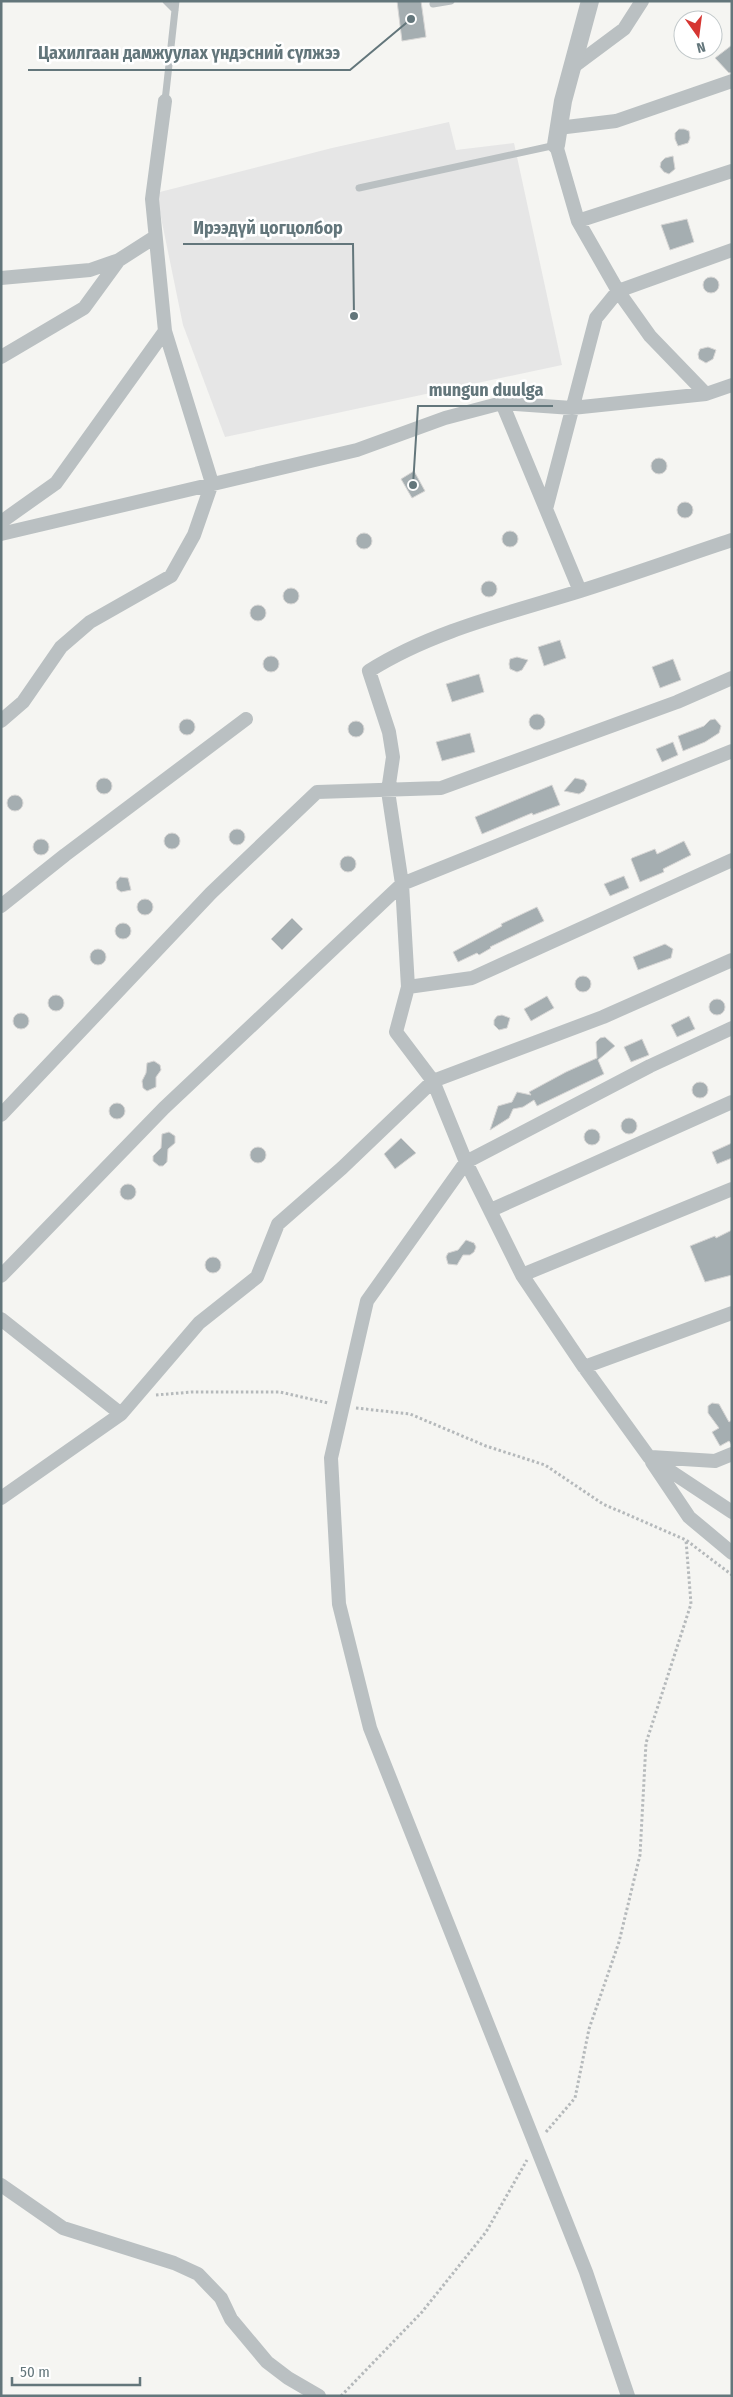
<svg xmlns="http://www.w3.org/2000/svg" width="733" height="2397" font-family="'Fira Sans Condensed',sans-serif">
	<style>
		.built { fill: #e6e6e6 }
		.building { fill: #a5aeb1; stroke: #d7d6d5 }
		.lines { fill: none; stroke-linecap: round; stroke-linejoin: round }
		.path { stroke: #b5b9bb; stroke-width: 3; stroke-dasharray: 2.5 2.5; stroke-linecap: butt }
		.service { stroke: #bac0c2; stroke-width: 7 }
		.minor { stroke: #bac0c2; stroke-width: 14 }
		.tertiary { stroke: #bac0c2; stroke-width: 18 }
		.leader { fill: none; stroke: #63767b; stroke-width: 2 }
		.callout-dot { fill: #63767b; stroke: #fff; stroke-width: 2 }
		.callout-label { font-size: 18px; text-anchor: middle; font-weight: bold; fill: #63767b; stroke: #fff; stroke-width: 5; stroke-linejoin: round; paint-order: stroke }
	</style>
	<rect width="100%" height="100%" fill="#f5f5f2"/>
	<!-- built -->
	<path class="built" d="M449,122L456,150L514,143L562,365L225,437L183,325L156,193L332,148Z"/>
	<!-- building -->
	<path class="building" d="M397,1H421L426,37L402,41Z
		M732,45V72L729,73L715,58Z
		M684,129L689,131L690,138L688,143L678,146L675,139V133L679,129Z
		M673,156L675,169L669,174L664,172L660,167L661,162L665,158Z
		M687,219L694,242L670,250L661,225Z
		M703 285a8 8 0 1 1 16 0a8 8 0 1 1-16 0Z
		M708,347L716,350L713,359L706,363L699,359L698,354L700,349Z
		M651 466a8 8 0 1 1 16 0a8 8 0 1 1-16 0Z
		M414,471L425,491L412,498L401,479Z
		M677 510a8 8 0 1 1 16 0a8 8 0 1 1-16 0Z
		M502 539a8 8 0 1 1 16 0a8 8 0 1 1-16 0Z
		M356 541a8 8 0 1 1 16 0a8 8 0 1 1-16 0Z
		M481 589a8 8 0 1 1 16 0a8 8 0 1 1-16 0Z
		M283 596a8 8 0 1 1 16 0a8 8 0 1 1-16 0Z
		M250 613a8 8 0 1 1 16 0a8 8 0 1 1-16 0Z
		M560,640L566,658L544,666L538,647Z
		M263 664a8 8 0 1 1 16 0a8 8 0 1 1-16 0Z
		M517,657L528,660L522,670L517,672L510,669L509,664L510,659Z
		M673,659L681,680L660,688L652,667Z
		M479,674L484,692L452,702L446,684Z
		M529 722a8 8 0 1 1 16 0a8 8 0 1 1-16 0Z
		M715,719L721,726L719,733L705,742L683,751L678,736L704,726L710,720Z
		M179 727a8 8 0 1 1 16 0a8 8 0 1 1-16 0Z
		M348 729a8 8 0 1 1 16 0a8 8 0 1 1-16 0Z
		M470,733L475,752L442,761L436,742Z
		M673,742L678,755L662,762L656,749Z
		M575,778L584,780L587,784L584,791L579,794L564,791Z
		M96 786a8 8 0 1 1 16 0a8 8 0 1 1-16 0Z
		M552,785L560,805L533,815L532,813L482,834L475,817Z
		M7 803a8 8 0 1 1 16 0a8 8 0 1 1-16 0Z
		M229 837a8 8 0 1 1 16 0a8 8 0 1 1-16 0Z
		M164 841a8 8 0 1 1 16 0a8 8 0 1 1-16 0Z
		M33 847a8 8 0 1 1 16 0a8 8 0 1 1-16 0Z
		M684,841L691,855L663,869L664,872L640,882L631,859L632,858L655,849L657,854Z
		M340 864a8 8 0 1 1 16 0a8 8 0 1 1-16 0Z
		M624,876L629,888L610,896L604,884Z
		M120,877L128,878L131,890L121,892L117,889L116,882Z
		M137 907a8 8 0 1 1 16 0a8 8 0 1 1-16 0Z
		M537,907L544,921L490,947L491,948L479,955L477,953L458,962L453,952L502,926L501,924Z
		M292,918L303,929L282,950L271,939Z
		M115 931a8 8 0 1 1 16 0a8 8 0 1 1-16 0Z
		M665,944L673,949L671,958L638,970L633,957Z
		M90 957a8 8 0 1 1 16 0a8 8 0 1 1-16 0Z
		M575 984a8 8 0 1 1 16 0a8 8 0 1 1-16 0Z
		M48 1003a8 8 0 1 1 16 0a8 8 0 1 1-16 0Z
		M547,996L554,1008L531,1021L524,1009Z
		M709 1007a8 8 0 1 1 16 0a8 8 0 1 1-16 0Z
		M13 1021a8 8 0 1 1 16 0a8 8 0 1 1-16 0Z
		M502,1015L510,1018L507,1028L499,1030L494,1025V1020L497,1016Z
		M689,1016L695,1029L677,1037L671,1025Z
		M605,1037L615,1046L598,1060L604,1074L537,1106L534,1100L523,1107L513,1109L509,1118L490,1130L498,1106L512,1102L517,1092L531,1095L529,1092L566,1072L597,1058L596,1042L600,1038Z
		M642,1039L649,1055L631,1062L624,1047Z
		M154,1061L160,1065L161,1070L156,1077V1087L147,1091L143,1088L142,1081L146,1073L147,1063Z
		M692 1090a8 8 0 1 1 16 0a8 8 0 1 1-16 0Z
		M109 1111a8 8 0 1 1 16 0a8 8 0 1 1-16 0Z
		M621 1126a8 8 0 1 1 16 0a8 8 0 1 1-16 0Z
		M584 1137a8 8 0 1 1 16 0a8 8 0 1 1-16 0Z
		M169,1132L175,1136V1143L168,1149L167,1162L163,1166H159L153,1161V1156L161,1148L162,1134Z
		M401,1138L416,1153L395,1169L384,1154Z
		M732,1143V1158L717,1164L712,1152Z
		M250 1155a8 8 0 1 1 16 0a8 8 0 1 1-16 0Z
		M120 1192a8 8 0 1 1 16 0a8 8 0 1 1-16 0Z
		M732,1230V1275L705,1282L690,1246L715,1236L716,1238Z
		M466,1240L474,1243L476,1247L474,1252L470,1255H463L457,1265L448,1264L446,1257L448,1253L458,1250Z
		M205 1265a8 8 0 1 1 16 0a8 8 0 1 1-16 0Z
		M712,1403L719,1404L729,1422L732,1420V1445L729,1441L720,1446L712,1432L719,1428L708,1413V1406Z"/>
	<g class="lines">
		<!-- path -->
		<path class="path" d="M156,1395L192,1392H280L328,1403
			M356,1408L410,1414L486,1446L545,1465L603,1504L686,1540L732,1575
			M546,2132L575,2098L589,2029L619,1942L640,1855L646,1743L691,1604L686,1540
			M341,2396L422,2312L486,2232L527,2160"/>
		<!-- service -->
		<path class="service" d="M166,1L175,10
			M433,4L451,1
			M165,101L176,1
			M359,188L556,145"/>
		<!-- minor -->
		<path class="minor" d="M573,67L624,29L642,1
			M558,128L616,121L732,81
			M556,145L578,221L618,291L650,336L706,394
			M578,221L732,171
			M1,278L90,270L119,260
			M1,357L84,308L119,260L155,237
			M502,403L580,591
			M546,509L596,318L618,291L732,250
			M1,522L56,483L165,331
			M1,534L357,450L445,418L502,403L572,408L706,394L732,385
			M732,540C681,557 631,575 580,591C509,613 432,631 369,671L389,732L393,757L388,791L402,884L408,987L396,1032L433,1081L466,1162L522,1275L584,1367L649,1457L732,1512
			M1,721L23,702L61,647L90,622L171,576L194,535L212,483L165,331L152,199L165,101
			M1,906L65,855L246,719
			M408,987L472,978L732,860
			M1,1115L211,893L317,792L441,788L677,702L732,678
			M491,1210L732,1102
			M522,1275L732,1189
			M1,1276L164,1108L402,884L732,751
			M1,1319L121,1414L199,1323L257,1277L278,1224L342,1168L433,1081L603,1017L732,960
			M584,1367L732,1313
			M651,1457L715,1461L732,1454
			M652,1462L689,1517L732,1553
			M1,1498L121,1414
			M1,2185L63,2228L174,2263L198,2274L221,2298L231,2319L267,2362L288,2378L319,2396
			M628,2396L586,2272L370,1728L339,1604L331,1458L367,1301L466,1162L650,1066L732,1028"/>
		<!-- tertiary -->
		<path class="tertiary" d="M556,145L563,101L590,1"/>
	</g>
	<!-- callouts -->
	<path class="leader" d="M411 19L350 70H28M354 316L353 244H183M413 485L418 406H553"/>
	<g class="callout-dot">
		<circle cx="411" cy="19" r="5"/>
		<circle cx="354" cy="316" r="5"/>
		<circle cx="413" cy="485" r="5"/>
	</g>
	<g class="callout-label">
		<text x="189" y="59">Цахилгаан дамжуулах үндэсний сүлжээ</text>
		<text x="268" y="234">Ирээдүй цогцолбор</text>
		<text x="486" y="396">mungun duulga</text>
	</g>
	<!-- border -->
	<rect width="733" height="2397" fill="none" stroke="#63767b" stroke-width="5"/>
	<!-- north arrow -->
	<g transform="translate(698 35) rotate(166)"><circle r="24" fill="#ffffff" stroke="#c1c8ca"/>
	<path d="M0-4L9 19L0 12L-9 19Z" fill="#d63632"/>
	<text y="-8" font-size="14" font-weight="bold" text-anchor="middle" fill="#63767b">N</text>
	</g>
	<!-- scale -->
	<path d="M12 2377v8h128v-8" fill="none" stroke="#63767b" stroke-width="2.5"/>
	<text x="20" y="2377" font-size="15" fill="#63767b" stroke="#ffffff" stroke-width="4" paint-order="stroke">50 m</text>
</svg>
